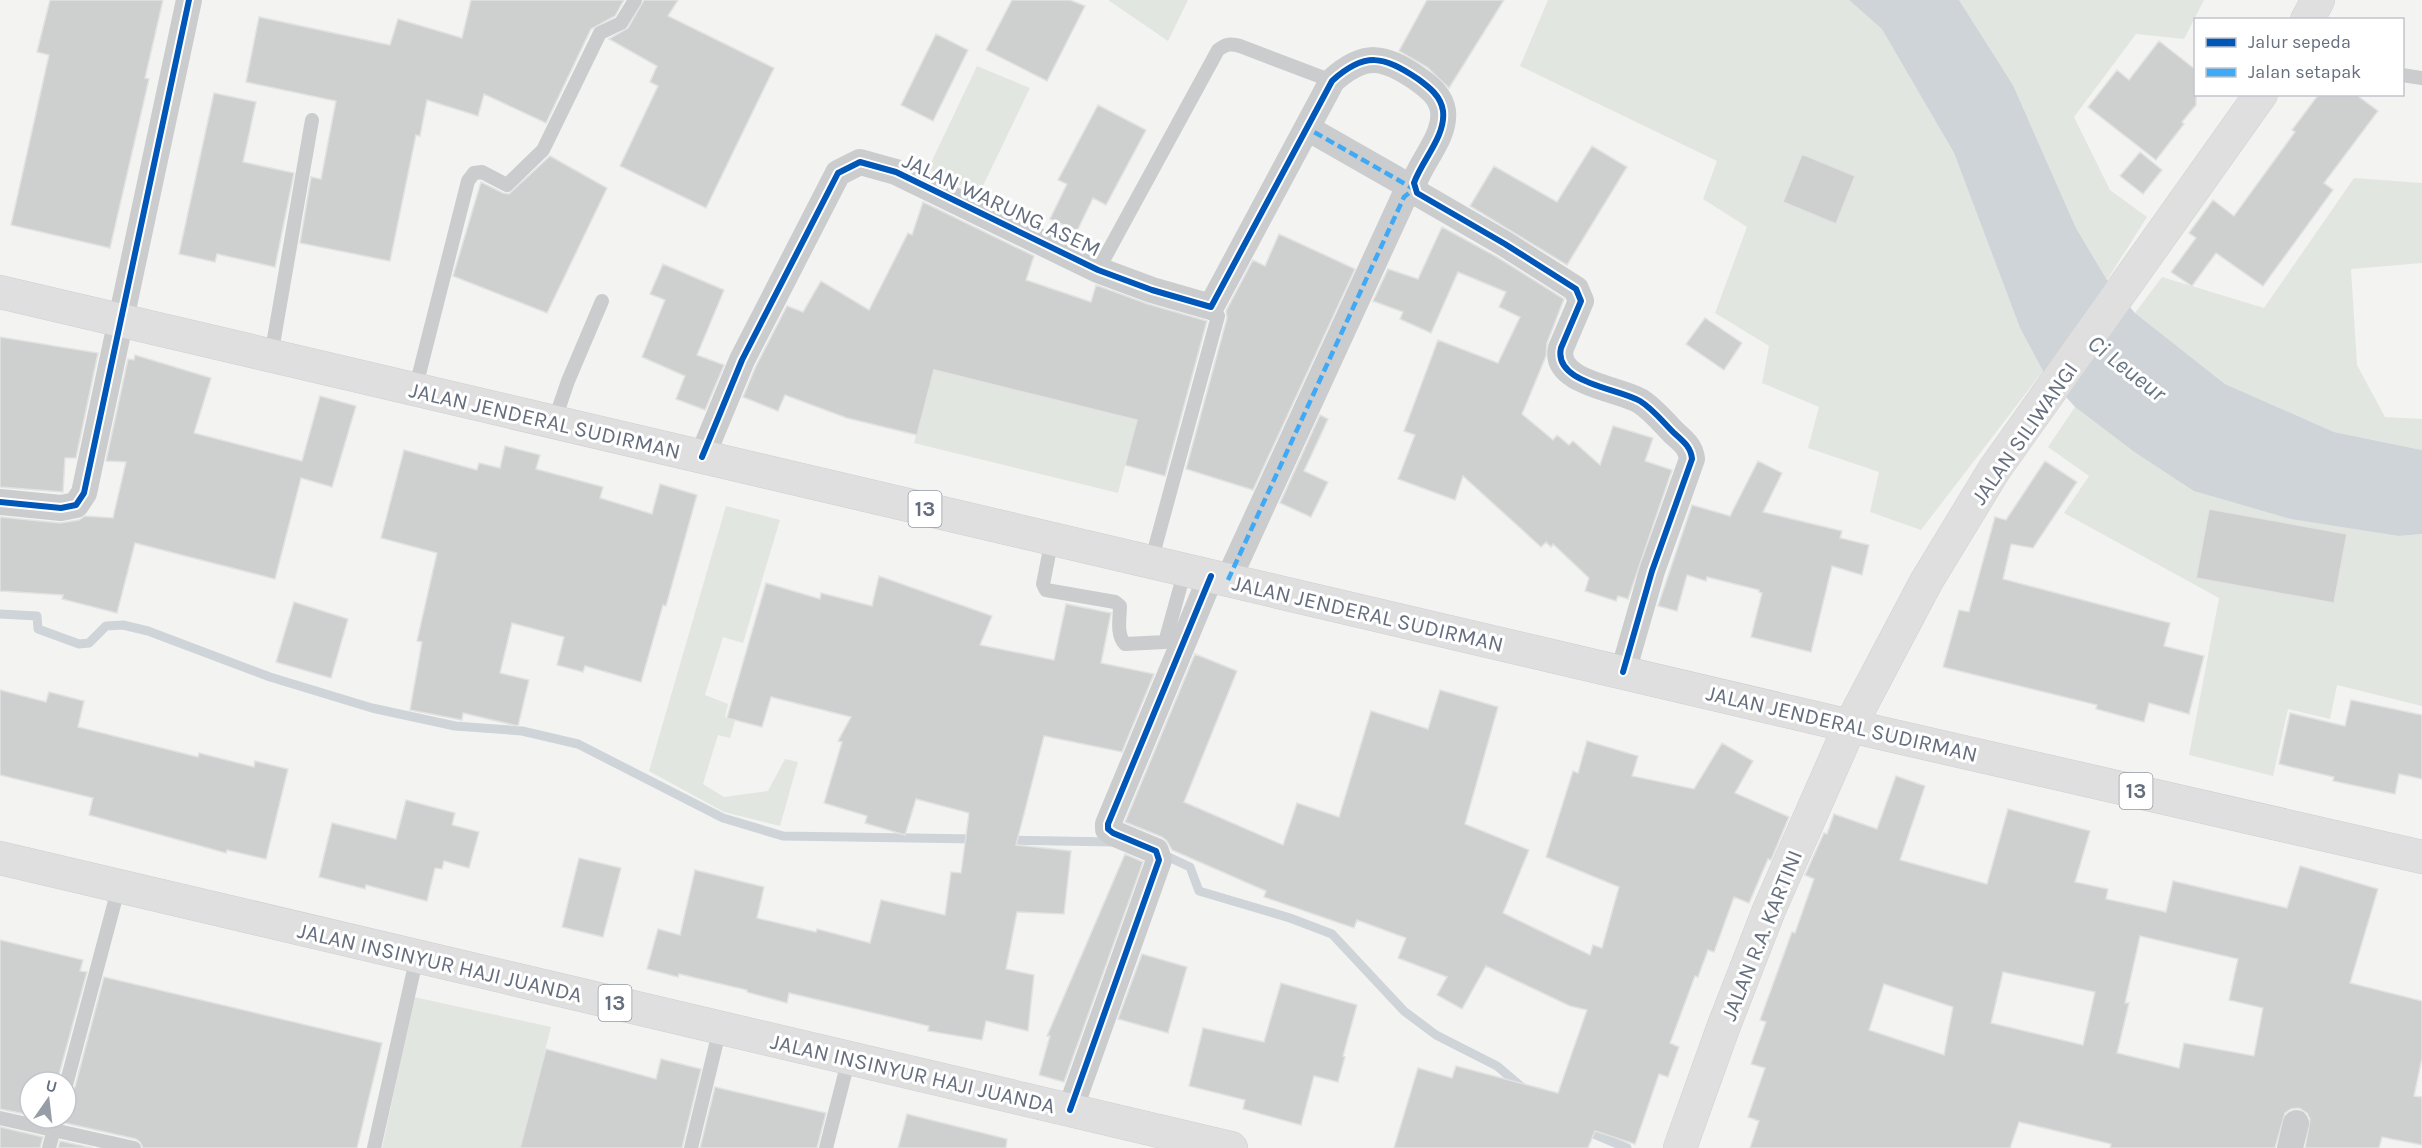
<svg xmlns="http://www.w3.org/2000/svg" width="2422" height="1148" font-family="Karla,sans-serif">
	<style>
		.green { fill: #e2e6e0 }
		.water { fill: #cfd4d8 }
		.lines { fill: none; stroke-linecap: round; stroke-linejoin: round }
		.stream { stroke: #cfd4d8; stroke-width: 9 }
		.building { fill: #cecfcf; stroke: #e2e2e2; stroke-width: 1.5; fill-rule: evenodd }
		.secondary-casing { stroke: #d0d1d1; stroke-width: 34 }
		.highway-casing { stroke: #cfcfd0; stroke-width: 34 }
		.lane { stroke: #cbcccd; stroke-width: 14 }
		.street { stroke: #cbcccd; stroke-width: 26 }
		.secondary { stroke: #dfdfe0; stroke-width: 33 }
		.highway { stroke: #dfdfe0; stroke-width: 33 }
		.quiet { stroke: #3fa9f5; stroke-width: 4.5; stroke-dasharray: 9 4.5; stroke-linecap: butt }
		.cycleway-casing { stroke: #fff; stroke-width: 10 }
		.cycleway { stroke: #0057b8; stroke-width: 6 }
		.labels { text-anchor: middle; stroke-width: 6; stroke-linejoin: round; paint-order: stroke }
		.shield { fill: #fff; stroke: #949aa5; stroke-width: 1.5 }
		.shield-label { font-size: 21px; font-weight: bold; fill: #666f7f }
		.street-label { font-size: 22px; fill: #666f7f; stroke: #fff }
		.water-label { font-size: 24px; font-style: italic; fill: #667684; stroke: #fff }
	</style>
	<rect width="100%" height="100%" fill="#f3f3f2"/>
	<!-- green -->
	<path class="green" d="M1108,0H1188L1168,41Z
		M1548,0H1849L1882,28L1954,153L2020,328L2043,371L1921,530L1870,512L1879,472L1808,448L1819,407L1762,383L1769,346L1715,313L1747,227L1703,199L1717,161L1520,66Z
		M1959,0H2204L2184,39L2136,34L2074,117L2110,190L2147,217L2107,280L2076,228L2013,85Z
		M977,66L1030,88L979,194L928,169Z
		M2354,178L2422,183V263L2351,269L2357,365L2385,417L2422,419V450L2334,432L2225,384L2135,313L2162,277L2264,308Z
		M934,370L1137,420L1118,493L914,443Z
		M2075,407L2133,451L2399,536L2422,534V706L2337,685L2330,719L2288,709L2273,776L2189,755L2219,598L2064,513L2089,476L2048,447Z
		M726,506L780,520L743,643L723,637L705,695L728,704L725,717L735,721L730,738L718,735L703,784L724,797L768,791L785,759L798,762L780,826L724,812L649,771Z
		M414,997L551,1027L520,1148H382Z"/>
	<!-- water -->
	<path class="water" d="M1849,0H1959L2013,85L2076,228L2107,280L2135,313L2225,384L2334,432L2422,450V534L2399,536L2291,519L2194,491L2133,451L2075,407L2043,371L2020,328L1954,153L1882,29Z"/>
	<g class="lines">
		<!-- stream -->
		<path class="stream" d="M0,614L37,616L38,629L79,644L89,643L106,626L123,625L148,631L270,677L372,708L455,726L522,731L578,744L723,818L783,836L976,839
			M1005,840L1114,842
			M1160,853L1190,867L1199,891L1290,918L1332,934L1404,1011L1436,1035L1497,1066L1524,1089
			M1582,1129L1627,1148"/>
	</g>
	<!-- building -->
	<path class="building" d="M50,0H163L145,78L149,79L110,248L11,225L49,55L37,52Z
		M471,0H624L615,16L591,29L546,123L484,94L478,116L427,100L420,136L416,135L390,261L300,243L311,177L321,179L336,101L246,82L259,17L390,45L398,19L462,38Z
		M644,0H678L668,16L774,68L706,208L620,166L658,86L650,82L657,66L609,39L628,28Z
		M1012,0H1070L1085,6L1047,81L986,50Z
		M1427,0H1504L1449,88L1427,67L1399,51Z
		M936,34L968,50L933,121L901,105Z
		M2159,41L2196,70V105L2182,122L2184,124L2156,160L2088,107L2117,70L2129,80Z
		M214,93L256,102L243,162L294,173L275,267L217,254L215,262L179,254Z
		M2319,94H2355L2378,111L2324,183L2333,190L2263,286L2216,253L2192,286L2171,272L2196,238L2189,233L2213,200L2234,216L2295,132L2292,130Z
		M1098,105L1146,130L1106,205L1093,198L1077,231L1050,219L1067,184L1058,180Z
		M1592,146L1627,167L1567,265L1470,206L1494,166L1557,202Z
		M2140,152L2162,170L2143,194L2120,176Z
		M1802,154L1855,176L1836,224L1783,202Z
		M550,156L607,188L547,313L453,276L481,182L503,193L509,194Z
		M923,202L1034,256L1026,280L1091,302L1096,285L1148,304L1207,321L1165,476L1125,465L1137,420L934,370L917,435L847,418L785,395L778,411L743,397L756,366L787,306L803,312L821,281L869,310L908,233L912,235Z
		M1442,227L1497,257L1564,299L1547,343L1546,356L1522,414L1553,440L1557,435L1569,445L1573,441L1600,465L1613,426L1653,438L1645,461L1672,470L1628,599L1618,596L1616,601L1585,591L1589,578L1553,544L1551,547L1546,542L1541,547L1463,476L1455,500L1398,479L1415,435L1404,431L1438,340L1498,363L1520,317L1499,307L1506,292L1458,272L1431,333L1400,319L1403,312L1373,301L1388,269L1418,279Z
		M1279,234L1355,269L1253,490L1186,469L1227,318L1226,311L1253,260L1265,266Z
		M663,264L724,290L697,355L724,365L705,410L676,399L685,376L642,357L665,300L650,294Z
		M1705,318L1742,343L1724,370L1686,344Z
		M0,337L98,353L76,458H65L63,492L0,487Z
		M135,355L211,378L194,433L302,461L320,396L356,406L332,487L301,478L275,579L135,543L117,613L62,599L63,595L0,591V517L60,523L79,520L85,516L113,518L126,462L106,461L128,359L134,360Z
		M1320,415L1328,419L1304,471L1328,482L1311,517L1280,503Z
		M505,446L540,455L536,469L603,487L600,498L652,514L660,484L697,495L666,606L663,605L641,682L585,666L583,672L557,665L564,637L512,623L500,673L529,680L518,726L463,713L462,720L410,710L422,642L417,641L437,553L381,538L404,450L477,470L479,463L500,468Z
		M1758,461L1782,473L1763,512L1842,531L1840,538L1869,545L1862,575L1832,566L1811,652L1751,637L1762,593L1759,592V590L1707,577L1706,581L1687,575L1677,611L1658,606L1692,505L1730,516Z
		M2045,461L2077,482L2033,548L2011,544L2003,579L2170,623L2164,646L2204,656L2189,714L2149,703L2144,722L2096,709L2097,705L1943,667L1959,610L1969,612L1995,517L2006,520Z
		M2209,509L2347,534L2334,603L2196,578Z
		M879,576L992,616L980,645L1054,660L1066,604L1111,613L1101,663L1154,674L1122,752L1044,736L1016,845L1071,851L1064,914L1017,912L1006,969L1034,975L1028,1031L986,1021L982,1040L928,1031L929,1026L789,993L787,1003L747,992V990L679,974L678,977L647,969L658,929L680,935L695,870L764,887L757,918L816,932L817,929L870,943L881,900L945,915L951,872L961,873L969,813L916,799L905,835L865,823L867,816L824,803L842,742L838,741L851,717L771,697L762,727L727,718L766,583L820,599L821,593L872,606Z
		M294,602L348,619L331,678L276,662Z
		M1195,654L1237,671L1184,802L1283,845L1297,803L1339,817L1371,711L1428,729L1440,690L1498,707L1465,824L1529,850L1503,913L1590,955L1593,945L1602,948L1619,887L1546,857L1573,771L1578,773L1587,741L1638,756L1632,776L1694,789L1722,743L1753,761L1735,793L1789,817L1771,860L1768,859L1749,903L1734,897L1714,952L1708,950L1698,977L1695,976L1670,1043L1679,1047L1668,1077L1659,1074L1635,1144L1595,1131L1588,1148H1394L1418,1068L1452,1078L1456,1066L1558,1093L1587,1010L1570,1006L1486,966L1462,1009L1437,995L1447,977L1398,958L1406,938L1357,920L1354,928L1264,897L1266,891L1172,850L1167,841L1162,837L1125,822Z
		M0,690L46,702L49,692L84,701L78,727L198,757L199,753L254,767L255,761L288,769L266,859L227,850L226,853L89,815L93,798L0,775Z
		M2351,700L2422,715V779L2399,774L2395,794L2333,781L2334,777L2279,764L2290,713L2345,726Z
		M1896,776L1925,786L1900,860L1987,884L2008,809L2090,831L2075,882L2108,889L2106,899L2166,912L2173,881L2287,908L2300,866L2378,889L2350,983L2422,1001V1058L2414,1096L2422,1097V1145L2382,1137L2379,1148H2305L2310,1119L2307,1113L2299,1108L2291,1109L2285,1113L2275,1148H2110L2111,1144L2019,1122L2010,1148H1750L1759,1121L1748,1117L1765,1068L1751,1064L1766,1022L1760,1020L1792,932L1795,933L1814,879L1805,875L1824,833L1827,834L1834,814L1877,829ZM2140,936L2238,959L2229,1000L2263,1008L2254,1056L2184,1043L2179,1068L2117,1053L2129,1003H2125ZM2003,972L2095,992L2083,1045L1991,1023ZM1884,984L1953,1007L1944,1055L1869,1030Z
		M406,800L455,813L452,825L479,832L469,868L444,861L442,869L435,868L427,901L366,885L365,889L319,877L332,823L396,839Z
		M1125,854L1143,862L1064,1082L1039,1075L1050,1036H1047Z
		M579,858L621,868L603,937L562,927Z
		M0,940L83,960L80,971L87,972L57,1082H30V1115L0,1109Z
		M1142,954L1187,967L1168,1033L1118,1019Z
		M104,977L382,1043L357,1148H143L140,1142L136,1139L65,1123L66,1094L72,1092L75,1087Z
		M1281,983L1357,1005L1343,1056L1345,1057L1338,1082L1314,1076L1301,1125L1243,1109L1245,1100L1189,1086L1203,1028L1264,1042Z
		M546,1049L656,1079L661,1059L701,1069L682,1148H520Z
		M715,1087L826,1113L817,1148H700Z
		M907,1114L1007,1139L1006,1148H898Z
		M0,1127L43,1137L40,1148H0Z
		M60,1141L93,1148H58Z"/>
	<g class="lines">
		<!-- secondary casing -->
		<g class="secondary-casing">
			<path id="secondary" d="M2307,20L2318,0
				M1680,1148L1723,1028L1769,910L1850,726L1926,582L1994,470L2261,94"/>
		</g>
		<!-- highway casing -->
		<g class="highway-casing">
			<path id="highway" d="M0,292L1850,726L2422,857
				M0,858L1231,1148"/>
		</g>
		<!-- lane -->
		<path class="lane" d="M2402,75L2422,78
			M1098,270L1218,50C1226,44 1231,43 1240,46L1332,81
			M271,356L312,120
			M415,390L468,181L474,173L482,172L507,185L543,150L600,33L621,23L635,0
			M554,422L568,381L602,301
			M1052,539L1043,584L1046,590L1115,602L1120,606C1120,617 1116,635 1125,644L1165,642L1185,570
			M1151,562L1218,316L1211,307
			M66,1085L119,886
			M0,1118L134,1148
			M49,1148L57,1118
			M374,1148L417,956
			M691,1148L720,1028
			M826,1148L849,1058"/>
		<!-- street -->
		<path class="street" d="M702,457L742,360L838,173L860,162L896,172L1098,270L1152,290L1211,307L1332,81C1365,51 1384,56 1418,79C1429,87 1441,96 1443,111C1446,136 1422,160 1414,183L1417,193L1505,244L1576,289L1581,301L1561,348C1553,383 1618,388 1640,401C1653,409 1663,422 1674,433C1683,441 1691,447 1692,459L1652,571L1623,672
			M0,502L61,508L76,505L84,493L189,0
			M1228,580L1404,197L1414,189L1307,128
			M1070,1110L1159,860L1156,851L1113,833L1108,829V824L1211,576
			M2290,1148L2296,1123"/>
		<!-- secondary -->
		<use href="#secondary" class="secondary"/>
		<!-- highway -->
		<use href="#highway" class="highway"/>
		<!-- quiet -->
		<path class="quiet" d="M1228,580L1404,197L1414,189L1307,128"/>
		<!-- cycleway casing -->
		<g class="cycleway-casing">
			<path id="cycleway" d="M702,457L742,360L838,173L860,162L896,172L1098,270L1152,290L1211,307L1332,81C1365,51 1384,56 1418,79C1429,87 1441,96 1443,111C1446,136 1422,160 1414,183L1417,193L1505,244L1576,289L1581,301L1561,348C1553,383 1618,388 1640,401C1653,409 1663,422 1674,433C1683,441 1691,447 1692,459L1652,571L1623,672
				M0,502L61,508L76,505L84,493L189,0
				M1070,1110L1159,860L1156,851L1113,833L1108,829V824L1211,576"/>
		</g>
		<!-- cycleway -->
		<use href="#cycleway" class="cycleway"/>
	</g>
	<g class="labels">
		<!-- shield labels -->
		<g class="shield">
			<rect x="908.5" y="491" width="33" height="36" rx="4.5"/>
			<rect x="2119.5" y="773" width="33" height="36" rx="4.5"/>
			<rect x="598.5" y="985" width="33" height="36" rx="4.5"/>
		</g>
		<g class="shield-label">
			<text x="925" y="516">13</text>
			<text x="2136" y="798">13</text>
			<text x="615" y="1010">13</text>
		</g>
		<!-- street labels -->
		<g class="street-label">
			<text transform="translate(1002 204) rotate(25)" y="8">JALAN WARUNG ASEM</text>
			<text transform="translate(545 420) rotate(13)" y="8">JALAN JENDERAL SUDIRMAN</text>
			<text transform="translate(2024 433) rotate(-55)" y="8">JALAN SILIWANGI</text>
			<text transform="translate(1368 613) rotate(13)" y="8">JALAN JENDERAL SUDIRMAN</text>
			<text transform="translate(1842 723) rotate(13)" y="8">JALAN JENDERAL SUDIRMAN</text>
			<text transform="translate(1761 935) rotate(-68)" y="8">JALAN R.A. KARTINI</text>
			<text transform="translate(440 962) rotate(13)" y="8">JALAN INSINYUR HAJI JUANDA</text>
			<text transform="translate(913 1073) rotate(13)" y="8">JALAN INSINYUR HAJI JUANDA</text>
		</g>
		<!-- water labels -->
		<g class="water-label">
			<text transform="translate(2127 368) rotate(38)" y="8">Ci Leueur</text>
		</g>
	</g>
	<!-- legend -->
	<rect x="2194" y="18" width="210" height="78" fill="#ffffff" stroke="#c2c5cc" stroke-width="1.5"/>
	<rect x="2206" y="38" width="30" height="9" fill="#0057b8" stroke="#c2c5cc" stroke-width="1.5"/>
	<text x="2248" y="48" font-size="18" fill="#666f7f">Jalur sepeda</text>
	<rect x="2206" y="68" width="30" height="9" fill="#3fa9f5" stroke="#c2c5cc" stroke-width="1.5"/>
	<text x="2248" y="78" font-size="18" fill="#666f7f">Jalan setapak</text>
	<!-- north arrow -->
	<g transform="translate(48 1100) rotate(14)"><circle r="28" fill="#ffffff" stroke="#c2c5cc" stroke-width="1.5"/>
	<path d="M0-4.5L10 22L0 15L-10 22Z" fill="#979da7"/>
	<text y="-9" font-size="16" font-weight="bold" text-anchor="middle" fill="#666f7f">U</text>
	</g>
</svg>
